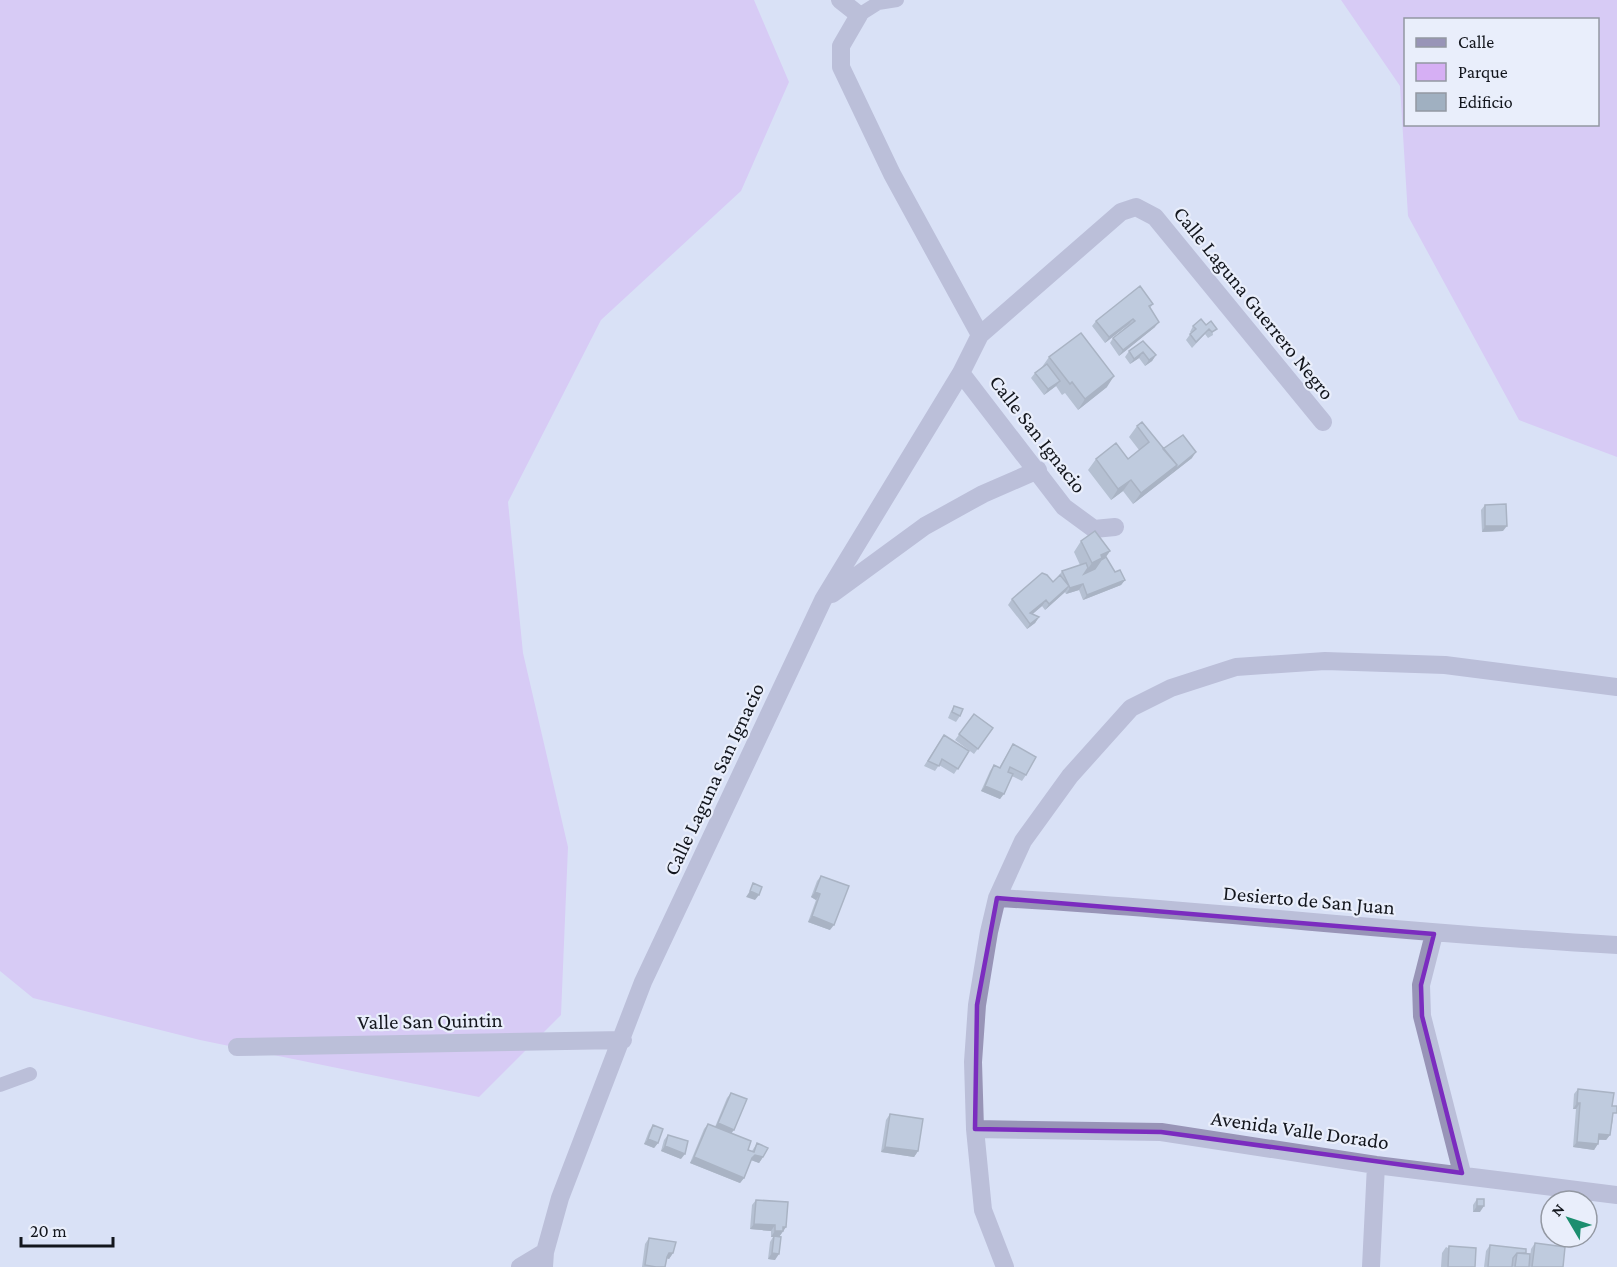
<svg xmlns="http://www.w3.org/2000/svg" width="1617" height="1267" font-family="'Crimson Pro',serif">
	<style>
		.green { fill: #d6aff4; fill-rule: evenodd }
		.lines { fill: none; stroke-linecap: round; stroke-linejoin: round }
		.lane { stroke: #9894b7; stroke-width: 14 }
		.street { stroke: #9894b7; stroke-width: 18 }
		.wall { fill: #8a97a6 }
		.shaded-wall { fill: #707b87 }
		.building { fill: #a0b0c1; stroke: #707b87; stroke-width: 1.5 }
		.marked { fill: none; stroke: #7b2cbf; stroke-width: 4.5; stroke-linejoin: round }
		.labels { text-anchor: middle; stroke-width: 4.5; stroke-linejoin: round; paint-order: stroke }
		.street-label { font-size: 21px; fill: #13161d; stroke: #e9eefb }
	</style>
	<rect width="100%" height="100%" fill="#d9e1f6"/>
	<!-- green -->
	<path class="green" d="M0,0H754L789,82L741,191L601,320L508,502L523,653L568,847L561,1015L479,1097L200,1040L33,998L0,971Z
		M1341,0H1617V457L1519,420L1408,216L1400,86ZM1406,20H1598V124H1406Z"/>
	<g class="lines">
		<!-- lane -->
		<path class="lane" d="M859,15L878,3L897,0
			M0,1085L30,1074"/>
		<!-- street -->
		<path class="street" d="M840,0L859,15L841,46V67L892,174L980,335
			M961,373L1064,507L1094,529L1115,527
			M832,594L925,526L983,494L1038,470
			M997,898C1204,909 1410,934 1617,945
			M1434,934L1421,985L1422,1016L1462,1173
			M237,1047L623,1040
			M975,1129L1161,1132L1376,1165L1617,1195
			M520,1267L545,1252
			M544,1267L545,1252L560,1198L643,982L823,600L961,373L980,335L1121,212L1136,207L1155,217L1323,422
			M1005,1267L983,1210L975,1129L973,1062L977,1005L989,932L997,898L1023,841L1070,776L1131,708L1171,688L1236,667L1325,661L1445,665L1617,687
			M1371,1267L1376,1165"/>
	</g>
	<!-- wall -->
	<path class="wall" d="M1153,304L1150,308L1155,327L1119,356L1110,343L1113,338L1129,324L1105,343L1092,326L1096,321Z
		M1211,321L1213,335L1208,338L1205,334L1192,348L1186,340L1191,333L1190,332L1193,326L1206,325Z
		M1143,341L1156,355L1152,361L1145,366L1139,358L1130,364L1125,357L1129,351Z
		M1049,357L1107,387L1078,410L1065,393L1062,395L1056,386L1044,395L1031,378L1035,373L1042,367Z
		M1137,426L1163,449L1192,458L1133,504L1123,491L1111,500L1088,470L1096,459H1128L1139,450L1129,437Z
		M1485,505L1503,531L1482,532L1481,510Z
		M1081,541L1110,551L1106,557L1115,572L1125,580L1121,585L1083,600L1079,590L1066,594L1065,592L1045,610L1042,606L1032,614L1039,617L1035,623L1027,629L1008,605L1012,599L1053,582L1058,577L1062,571L1080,565L1074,552Z
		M954,706L960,716L956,722L948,718L951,711Z
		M974,714L993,728L974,754L955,740Z
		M940,741L969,751L954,774L939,765L935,771L924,766Z
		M1013,744L1026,775L1022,781L1012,776L1000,799L981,791L990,771L994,765L999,768Z
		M821,876L830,930L808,922L816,900L811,897L817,881Z
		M1578,1089L1612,1106L1613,1119L1610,1135L1606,1140H1599L1594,1150L1573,1147L1576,1109H1573L1574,1094Z
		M731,1093L732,1133L748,1150L752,1151L757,1143L763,1157L759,1163L751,1160L744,1178L740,1183L690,1163L704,1129L708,1124L715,1127L727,1098Z
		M890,1114L918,1151L914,1157L881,1152L886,1120Z
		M653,1125L658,1143L654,1148L644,1144L649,1131Z
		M668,1135L681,1159L661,1151L664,1140Z
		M1477,1199L1480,1212H1473V1205Z
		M756,1200L786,1227L779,1237L775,1260L768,1259L770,1242L773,1237H771V1231L750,1229L752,1205Z
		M649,1238L673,1253L669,1259L667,1258L665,1267H642L645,1244Z
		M1535,1243L1563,1267H1484L1486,1251L1490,1245L1526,1253L1529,1267L1531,1249Z
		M1449,1246L1475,1267H1441L1442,1253L1446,1247L1448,1248Z"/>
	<!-- shaded-wall -->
	<path class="shaded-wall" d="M1133,319L1129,324L1105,343L1109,337Z
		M1159,322L1155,327L1119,356L1123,350Z
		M1143,352L1139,358L1130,364L1134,359Z
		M1156,355L1152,361L1145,366L1149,360Z
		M1114,376L1107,387L1078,410L1085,399Z
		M1060,381L1056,386L1044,395L1048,389Z
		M1196,452L1192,458L1169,476L1173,471Z
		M1177,465L1169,476L1133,504L1141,493Z
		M1131,480L1123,491L1111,500L1118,489Z
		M1485,526H1507L1503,531L1482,532Z
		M1110,551L1102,562L1095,569L1084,574L1092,563L1101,555Z
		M1125,580L1121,585L1083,600L1087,595Z
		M1083,584L1079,590L1066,594L1070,588Z
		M1069,586L1065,592L1045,610L1049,604Z
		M1046,600L1042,606L1027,619L1030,613Z
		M1039,617L1035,623L1027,629L1030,624Z
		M985,786L1004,794L1000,799L981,791Z
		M750,891L759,895L755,900L746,897Z
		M815,892L820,894L816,900L811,897Z
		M812,916L834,925L830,930L808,922Z
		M1577,1103H1580L1576,1109H1573Z
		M718,1123L734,1130L730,1135L714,1128Z
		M1599,1134L1610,1135L1606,1140L1595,1139Z
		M648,1139L658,1143L654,1148L644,1144Z
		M1577,1142L1598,1144L1594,1150L1573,1147Z
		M665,1146L685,1154L681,1159L661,1151Z
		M885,1147L918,1151L914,1157L881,1152Z
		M755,1155L763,1157L759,1163L751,1160L752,1158Z
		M694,1157L744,1178L740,1183L690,1163Z
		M1477,1206H1484L1480,1212H1473Z
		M754,1224L775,1225L771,1231L750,1229Z
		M783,1227H786L779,1237H771L775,1231Z
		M669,1253H673L669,1259L666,1258Z
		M772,1253L779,1254L775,1260L768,1259Z"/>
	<!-- building -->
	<path class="building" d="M1140,286L1153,304L1149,306L1159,322L1123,350L1113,338L1135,321L1133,319L1109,337L1096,321Z
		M1201,319L1206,325L1211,321L1217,329L1212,332L1209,329L1196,342L1190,334L1196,329L1193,326Z
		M1081,333L1114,376L1085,399L1072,382L1070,384L1049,357Z
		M1143,341L1156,355L1149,360L1143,352L1134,359L1129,351Z
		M1047,364L1060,381L1048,389L1035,373Z
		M1142,422L1177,465L1141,493L1131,480L1118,489L1096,459L1116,443L1128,459L1149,442L1137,426Z
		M1183,435L1196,452L1173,471L1177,465L1163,449Z
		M1506,504L1507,526H1485V505Z
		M1095,531L1110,551L1101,555L1102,558L1092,563L1081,541Z
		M1106,557L1115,572L1120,570L1125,580L1087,595L1083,584L1070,588L1062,571L1086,563L1088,568L1084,574L1095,569L1101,560Z
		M1042,573L1047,575L1053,582L1060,575L1069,586L1049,604L1046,600L1030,613L1039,617L1030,624L1012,599Z
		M954,706L963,709L960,716L952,712Z
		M974,714L993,728L978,749L959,734Z
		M944,735L969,751L958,769L942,759L939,766L928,761Z
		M1013,744L1036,757L1026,775L1010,767L1008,772L1013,774L1004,794L985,786L994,765L1000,768Z
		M821,876L849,886L834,925L812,916L820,894L815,892Z
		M753,883L762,887L759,895L750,891Z
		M1578,1089L1614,1093L1612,1106H1617V1113H1613L1610,1135L1599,1134L1598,1144L1577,1142L1580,1103H1577Z
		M731,1093L747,1099L734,1130L718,1123Z
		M890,1114L923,1119L918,1151L885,1147Z
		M708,1124L751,1141L748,1150L754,1152L757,1143L768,1148L763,1157L755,1155L752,1158L744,1178L694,1157Z
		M653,1125L663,1129L658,1143L648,1139Z
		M668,1135L688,1141L685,1154L665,1146Z
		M1477,1199H1484V1206H1477Z
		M756,1200L788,1202L786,1227H783V1231H775V1225L754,1224Z
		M774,1236L781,1237L779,1254L772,1253Z
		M649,1238L676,1242L673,1253H669L667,1257L665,1267H656L645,1265Z
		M1535,1243L1565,1247L1563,1267H1532Z
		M1490,1245L1526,1249V1253H1517L1513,1258L1512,1267H1488Z
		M1449,1246L1476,1248L1475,1267H1448Z
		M1517,1253L1530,1254L1529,1267H1515Z"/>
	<!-- marked area -->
	<path d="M0 0H1617V1267H0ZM997,898L1434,934L1421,985L1422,1016L1462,1173L1161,1132L975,1129L977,1005Z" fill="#d9e1f6" fill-opacity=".55" fill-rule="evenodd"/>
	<path class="marked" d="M997,898L1434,934L1421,985L1422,1016L1462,1173L1161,1132L975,1129L977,1005Z"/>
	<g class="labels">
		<!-- street labels -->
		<g class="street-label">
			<text transform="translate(1254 303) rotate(51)" y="7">Calle Laguna Guerrero Negro</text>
			<text transform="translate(1038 434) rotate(52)" y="7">Calle San Ignacio</text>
			<text transform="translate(714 779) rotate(-65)" y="7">Calle Laguna San Ignacio</text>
			<text transform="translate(1309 900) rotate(5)" y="7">Desierto de San Juan</text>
			<text transform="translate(430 1021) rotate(-1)" y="7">Valle San Quintin</text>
			<text transform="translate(1300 1130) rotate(8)" y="7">Avenida Valle Dorado</text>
		</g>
	</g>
	<!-- legend -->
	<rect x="1404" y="18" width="195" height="108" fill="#e9eefb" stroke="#9398a2" stroke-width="1.5"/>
	<rect x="1416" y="38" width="30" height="9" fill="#9894b7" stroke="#9398a2" stroke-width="1.5"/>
	<text x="1458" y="48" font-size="18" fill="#13161d">Calle</text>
	<rect x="1416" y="63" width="30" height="18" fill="#d6aff4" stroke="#9398a2" stroke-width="1.5"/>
	<text x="1458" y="78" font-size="18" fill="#13161d">Parque</text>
	<rect x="1416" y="93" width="30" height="18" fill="#a0b0c1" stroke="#9398a2" stroke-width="1.5"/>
	<text x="1458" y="108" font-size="18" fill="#13161d">Edificio</text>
	<!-- north arrow -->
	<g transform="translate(1569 1219) rotate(309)"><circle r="28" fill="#e9eefb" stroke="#9398a2" stroke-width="1.5"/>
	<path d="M0-4.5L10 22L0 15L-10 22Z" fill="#1c8e6f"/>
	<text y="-9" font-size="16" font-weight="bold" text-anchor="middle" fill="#13161d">N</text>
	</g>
	<!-- scale -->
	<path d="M21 1237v9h92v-9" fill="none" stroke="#13161d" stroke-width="3"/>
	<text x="30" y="1237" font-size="18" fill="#13161d" stroke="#e9eefb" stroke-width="4.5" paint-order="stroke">20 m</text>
</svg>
